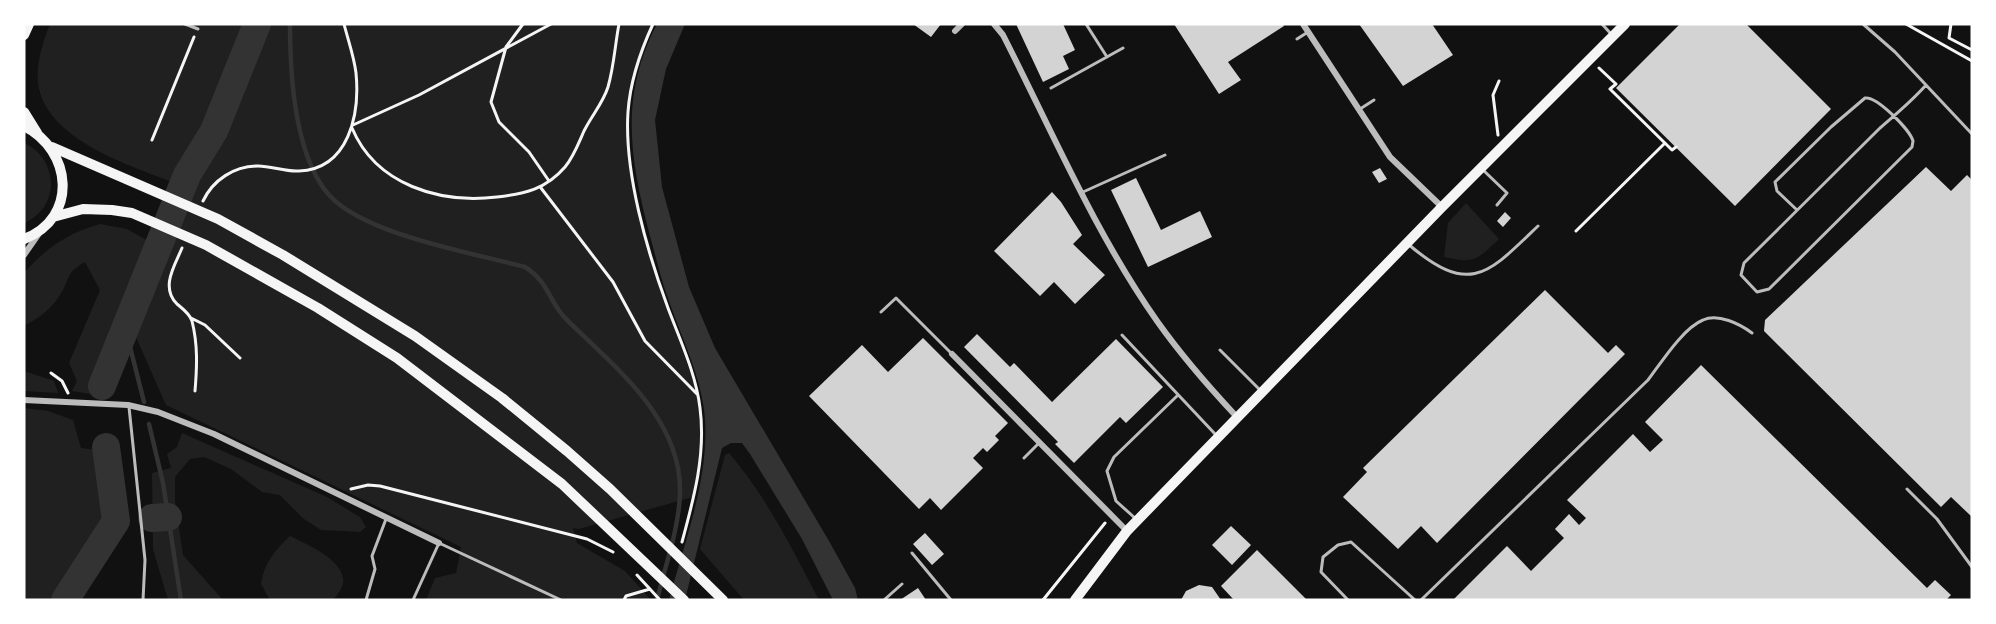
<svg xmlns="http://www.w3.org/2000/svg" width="1996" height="624" font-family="Barlow,sans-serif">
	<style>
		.green { fill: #202020 }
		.water { fill: #333 }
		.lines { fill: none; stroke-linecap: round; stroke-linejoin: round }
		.stream { stroke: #333; stroke-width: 4.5 }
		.river { stroke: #333; stroke-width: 28 }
		.building { fill: #d3d3d3 }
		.path { stroke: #f5f5f5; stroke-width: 3 }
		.service { stroke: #bcbcbc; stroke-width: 3 }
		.minor { stroke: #bcbcbc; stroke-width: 6 }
		.primary { stroke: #f5f5f5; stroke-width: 10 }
		.trunk { stroke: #f5f5f5; stroke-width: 10 }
	</style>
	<rect width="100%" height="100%" fill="#111"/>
	<!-- green -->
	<path class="green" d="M50,24H653L633,85L628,111V137L632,182L663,294L698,395L702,452L693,497L579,529L573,528L577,543L625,571L651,600H426L435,578L456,573L461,547L166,405L135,335L195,191C146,170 46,145 38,83C36,64 43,41 50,24Z
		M24,143C59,159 61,207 24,223Z
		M1466,203L1499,239C1477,260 1474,264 1444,257L1448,223Z
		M100,224L127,229L155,245L101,371L97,389L91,394L72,391L77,381L69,363L100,290L85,262C64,274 71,278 60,295C51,310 38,318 24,326V273C46,248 68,233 100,224Z
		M24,371L54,381L58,393L24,391Z
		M24,408L48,411L73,420L81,448L97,450L109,516L50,600H24Z
		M182,433L327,497L360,517L366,527L360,532L321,530L304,519L280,495L262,492L231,469L204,457L190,459L175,477V501L183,555L223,600H168L153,549L152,473L171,468L167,454L177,447Z
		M729,453C767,497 792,549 819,600H744L700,549L725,455Z
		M290,536C306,544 340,558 343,578C345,586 338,594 333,600H270L261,584C264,563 275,550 290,536Z"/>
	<!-- water -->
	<path class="water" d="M657,24H685L666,69L655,120L662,187L689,287L715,348L829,541L855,588L858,600H833L802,539L750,454L742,443H731L722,448L685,600H669C685,540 712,472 704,409C699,372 681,336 669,301C661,280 656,257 650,236C630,160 619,97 657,24Z"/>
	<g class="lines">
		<!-- stream -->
		<path class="stream" d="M290,24C290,75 294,155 329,195C365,235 473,253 525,267C550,283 549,303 567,320C615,367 682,419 680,493C679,529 665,566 657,600
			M125,327L144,402
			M149,424L163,483L181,600"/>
		<!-- river -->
		<path class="river" d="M102,386L187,175L214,131L257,24
			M152,518L168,517
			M65,600L116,521L106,447"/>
	</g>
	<!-- building -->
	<path class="building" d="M913,24H941L931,37Z
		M1016,24H1063L1075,50L1063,56L1069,69L1043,82Z
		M1174,24H1283L1284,26L1228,62L1241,80L1219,94Z
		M1359,24H1432L1453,55L1403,86Z
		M1680,24H1746L1831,109L1735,206L1616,88Z
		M1926,167L1951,191L1967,175L1972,180V517L1951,497L1941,507L1764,331L1765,320Z
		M1380,168L1387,179L1379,183L1372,172Z
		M1136,178L1161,230L1200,211L1212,237L1148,267L1111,190Z
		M1052,192L1061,202L1082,235L1073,244L1105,275L1075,304L1054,282L1040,296L994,251Z
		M1505,212L1511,218L1503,227L1497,221Z
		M1545,290L1608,353L1616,345L1625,354L1437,543L1421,526L1398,549L1343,497L1367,472L1363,468Z
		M977,334L1010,367L1014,363L1052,402L1116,339L1163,387L1126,423L1120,417L1074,463L1055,444L1058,442L964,347Z
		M923,338L1008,423L995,436L999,440L987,452L983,448L973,458L983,468L941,510L930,498L919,509L809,396L862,345L888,372Z
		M1701,365L1927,588L1935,580L1951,595L1946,600H1453L1507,546L1531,571L1564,538L1555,529L1569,514L1579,525L1586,518L1567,500L1633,434L1650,452L1663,440L1645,422Z
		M1231,526L1251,545L1232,565L1212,545Z
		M925,533L944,554L932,565L913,544Z
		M1257,550L1307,600H1234L1221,586Z
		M1199,585L1212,587L1221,600H1181L1186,591Z
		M918,588L926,600H900Z"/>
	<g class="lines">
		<!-- path -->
		<path class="path" d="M523,24L506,47L491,102L499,122L529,152L549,181
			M653,24C641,50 630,83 628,112C624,172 647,251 668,308C680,340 696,374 700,408C706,454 694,498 682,542
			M1906,24L1972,61
			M1951,24L1949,38L1972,50
			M1599,68L1616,84L1610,89L1672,150L1676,147
			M353,125L419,95L551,24
			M352,128C376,185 440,204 497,197C525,194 546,189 565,167C574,156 579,142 584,131C592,115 603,103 608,87C614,66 615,45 619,24
			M1498,135L1493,95L1499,81
			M152,140L194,37
			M541,188L613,282L645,341L697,394
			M203,201C213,180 234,166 258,166C272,166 285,172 299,171C349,169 360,114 356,73C354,56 348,40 344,24
			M1576,231L1665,143
			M182,248C175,265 160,287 177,304C183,309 190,314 192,321C198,345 197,367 195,391
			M191,318L205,325L240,358
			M51,373L62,381L68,393
			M351,489L368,485L380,486L587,539L613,552
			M637,575L660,600
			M624,600L626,596L650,589
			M1043,600L1105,523"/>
		<!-- service -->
		<path class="service" d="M185,24L198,29
			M1086,24L1107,57
			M1602,24L1612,35
			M1863,24L1895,52L1972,134
			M1297,39L1308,32
			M1051,88L1123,48
			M1360,109L1374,100
			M1482,169L1507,193L1497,205
			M1083,192L1165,155
			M1797,210L1777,191L1775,182L1831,127L1865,98C1877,96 1910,130 1913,141L1912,147L1769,289L1757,292L1741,275L1744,263L1880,128C1896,114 1911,102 1926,85
			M1408,244C1470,297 1488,274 1538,226
			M881,312L896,298L951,353
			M1122,335L1216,435
			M1220,350L1260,390
			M129,407L145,560L143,600
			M1024,458L1039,443
			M1907,489L1937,519L1972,567
			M1136,519L1116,501L1107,471L1114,457L1177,396
			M912,553L951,600
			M366,600L375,569L372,556L386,519
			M413,600L439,543L561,600
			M884,600L902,584
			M1348,600L1321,572L1323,557L1338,545L1351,542L1415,600
			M1421,600L1648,380C1661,363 1683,328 1703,320C1718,313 1740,324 1752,333"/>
		<!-- minor -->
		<path class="minor" d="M994,24L1003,35C1052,131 1095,233 1157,321C1181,355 1208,386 1236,416
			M1303,24L1390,157L1442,207
			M955,31L962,24
			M24,255L40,232
			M952,354L1127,531
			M24,400L128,405L158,412L214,434L439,543"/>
		<!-- primary -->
		<path class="primary" d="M24,35L29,24
			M24,112L37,133
			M1075,600L1127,531L1442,207L1625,24"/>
		<!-- trunk -->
		<path class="trunk" d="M24,126C72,150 79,218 24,239
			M52,147L218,219L283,255L415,336L502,398L567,451L610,489L723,600
			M53,217L83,209L112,210L132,213L206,245L318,308L397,358L562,484L684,600"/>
	</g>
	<!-- border -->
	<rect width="1996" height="624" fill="none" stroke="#ffffff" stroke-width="51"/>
</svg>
